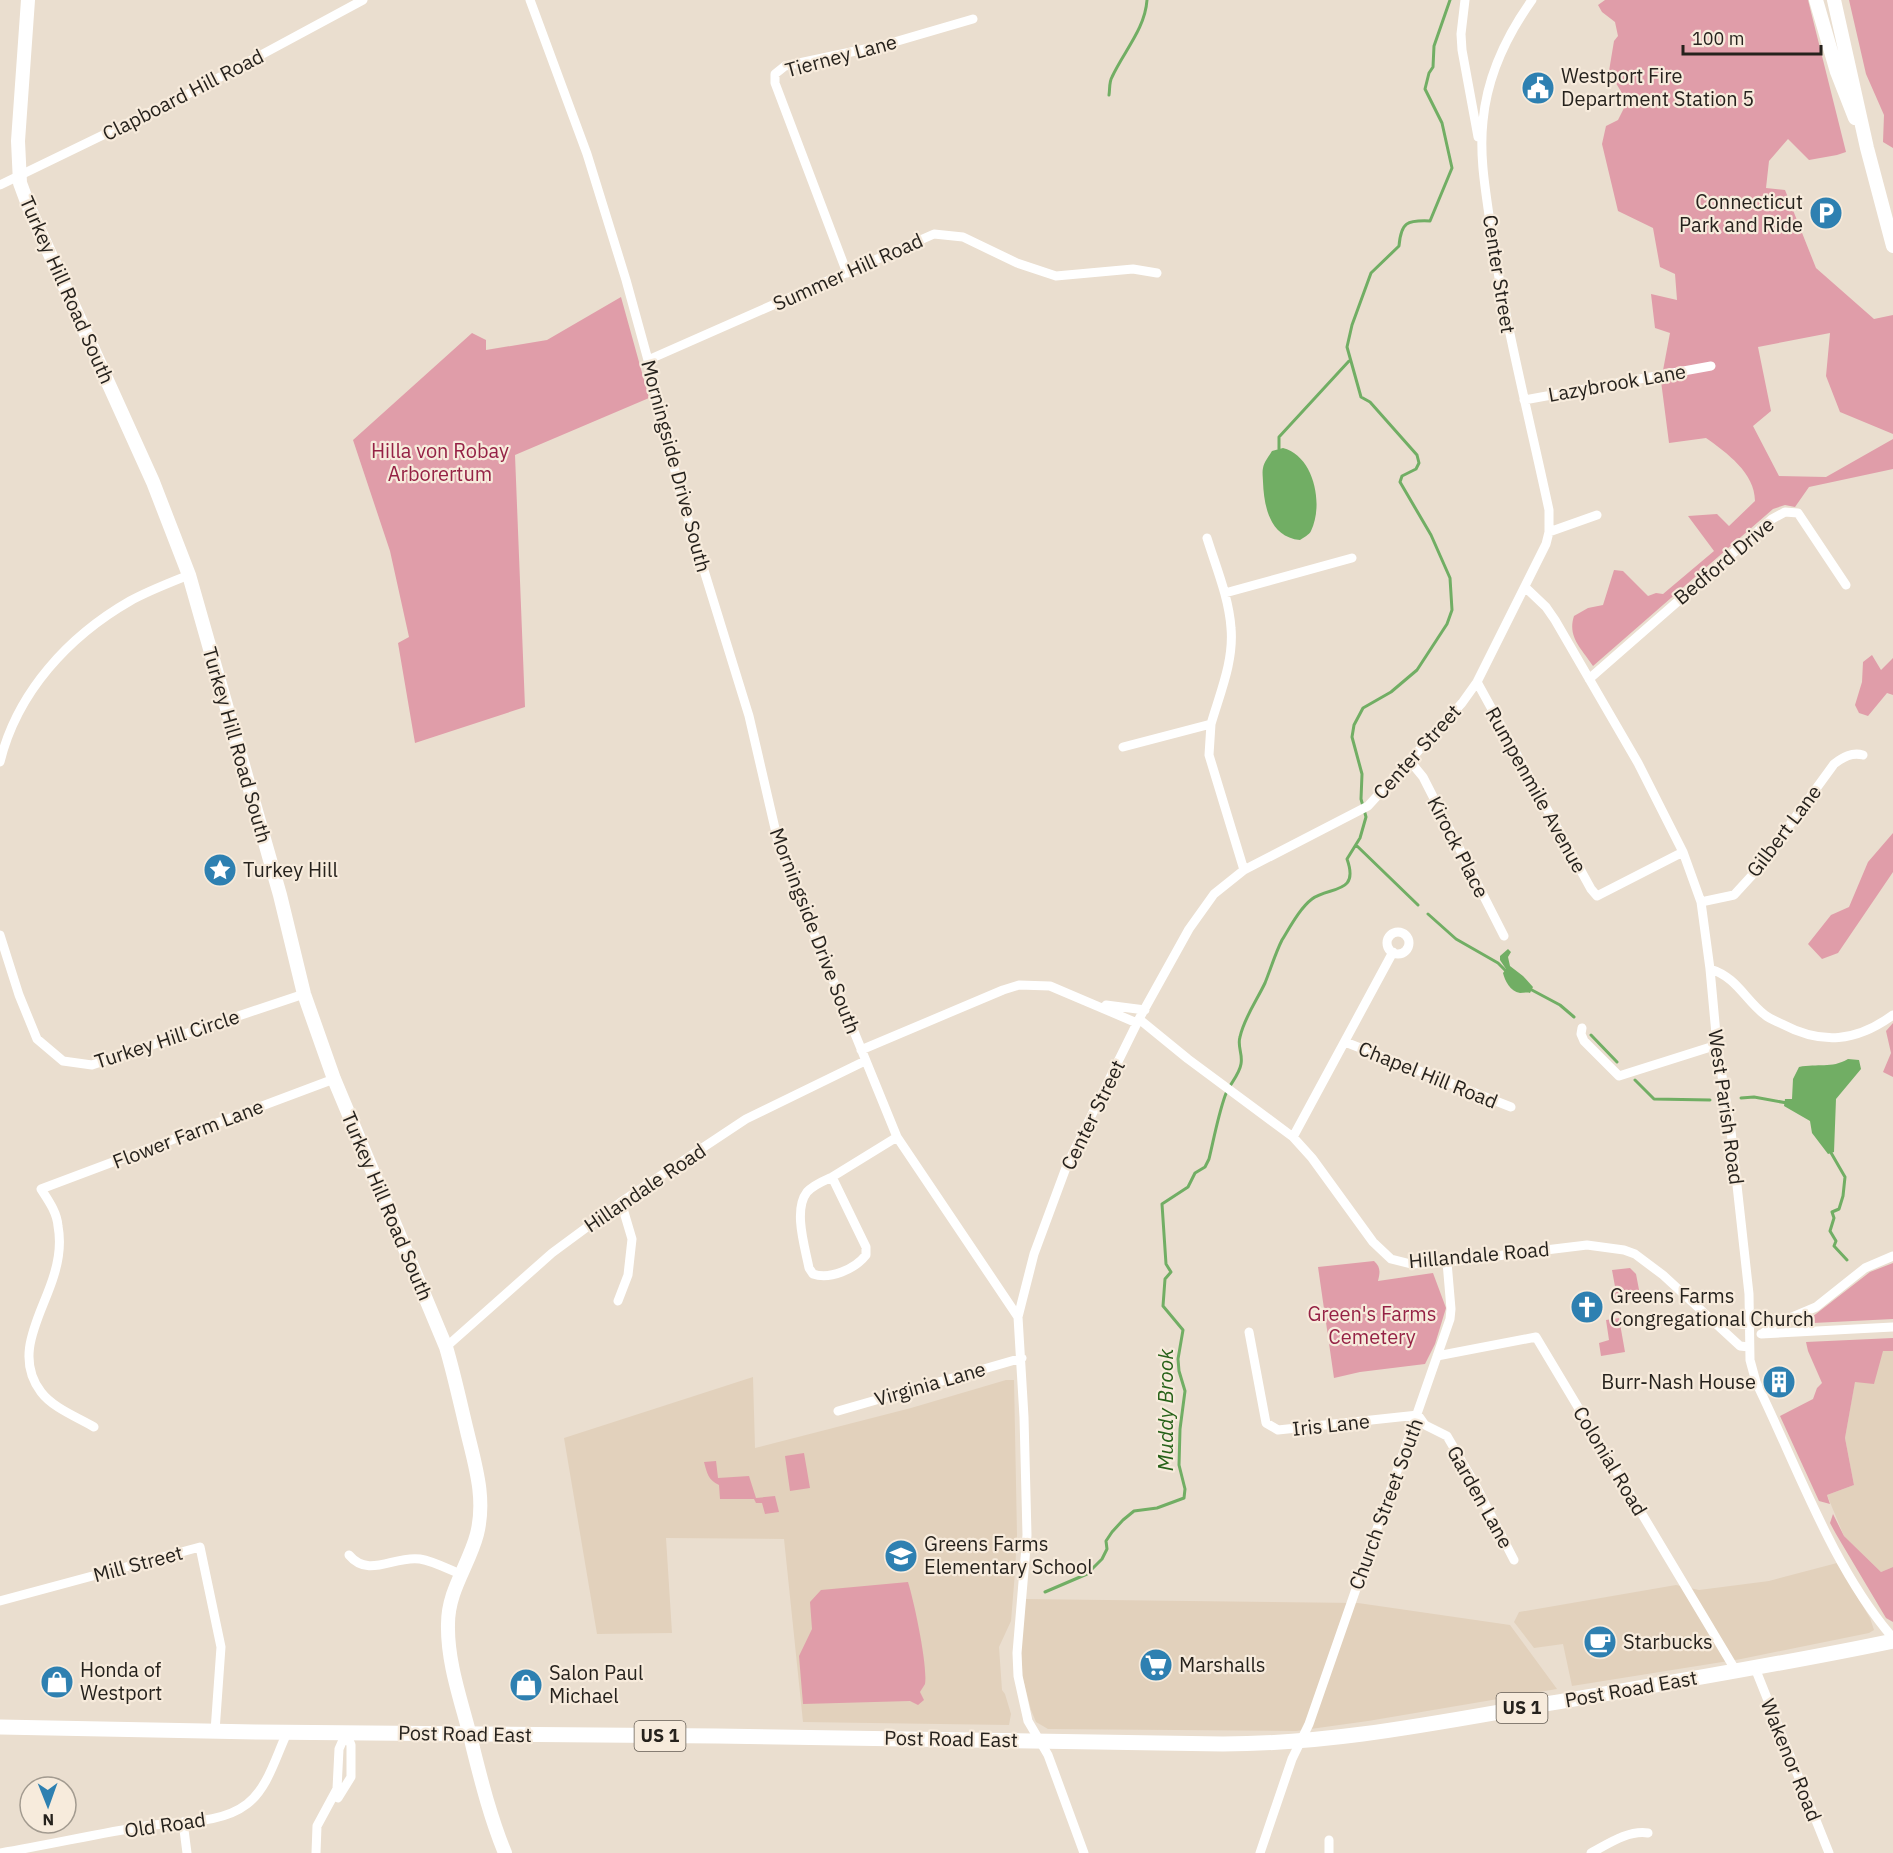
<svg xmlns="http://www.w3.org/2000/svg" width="1893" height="1853" font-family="'IBM Plex Sans',sans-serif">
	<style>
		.built { fill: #e2d1bc }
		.green { fill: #e09da9 }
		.water { fill: #71ae64 }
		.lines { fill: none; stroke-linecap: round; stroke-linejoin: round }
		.stream { stroke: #71ae64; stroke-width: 3 }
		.street { stroke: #fff; stroke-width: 9 }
		.secondary { stroke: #fff; stroke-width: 14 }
		.primary { stroke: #fff; stroke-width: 15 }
		.labels { text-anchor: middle; stroke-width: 4.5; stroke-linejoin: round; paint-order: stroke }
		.shield { fill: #f7ebdc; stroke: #655e56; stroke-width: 1.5 }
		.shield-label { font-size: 18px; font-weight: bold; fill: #26221d }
		.street-label { font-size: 20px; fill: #26221d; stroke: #f7ebdc }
		.poi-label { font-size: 20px; fill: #26221d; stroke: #f7ebdc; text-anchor: start }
		.park-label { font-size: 20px; fill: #952245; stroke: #f7ebdc }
		.water-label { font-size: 21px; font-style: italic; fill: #276219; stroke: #f7ebdc }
	</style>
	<rect width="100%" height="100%" fill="#eadecf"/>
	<!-- built -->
	<path class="built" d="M1883,1350L1893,1351V1567L1881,1572L1844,1536L1827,1495L1854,1485L1845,1438L1855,1381Z
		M753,1377L755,1448L911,1408L1006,1380H1014L1017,1535L1015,1572L1011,1621L999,1647L1002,1690L1005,1694L1011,1714L1009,1725L803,1722L784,1539L666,1538L672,1633L597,1634L564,1438Z
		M1837,1563L1870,1618L1874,1630L1869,1633L1741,1659L1572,1686L1563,1644L1534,1648L1514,1622L1519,1612L1676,1585L1699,1590L1769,1581Z
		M1024,1599L1358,1603L1510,1625L1557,1689L1368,1721L1296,1731L1048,1729L1036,1722L1031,1710L1023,1679L1021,1650Z"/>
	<!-- green -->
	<path class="green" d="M1605,0H1808L1846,152L1837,155L1809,160L1788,139L1769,161L1766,188L1785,190L1816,268L1874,319L1893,315V434L1840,412L1826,376L1830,333L1758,347L1771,411L1753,426L1779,476L1826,477L1893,439V469L1809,487L1795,507L1785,505L1773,509L1593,666C1582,649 1567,637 1574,616L1588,608L1603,605L1614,570L1623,571L1648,596L1656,593L1663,594L1714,551L1688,516L1717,514L1729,526L1755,501C1755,473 1727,453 1706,438L1669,443L1661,381L1670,333L1655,328L1651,294L1677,300L1675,274L1660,267L1653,228L1618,211L1602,144L1606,126L1618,120L1627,102L1609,71L1614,41L1618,36L1615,22L1602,12L1598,5Z
		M1849,0H1893V148L1883,142L1884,115L1866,74Z
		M621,297L649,398L515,455L525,707L415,743L398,643L409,637L390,551L353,440L472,333L486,340V350L547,340Z
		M1872,655L1881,670L1893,658V695L1887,693L1868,716L1859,713L1855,705L1862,682L1863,662Z
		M1893,833V872L1838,953L1822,959L1808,944L1831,915L1849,907L1868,862Z
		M1893,1023V1077L1883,1072L1891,1053L1886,1031Z
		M1374,1261C1381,1267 1380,1273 1378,1281L1433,1273L1446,1308L1435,1344L1425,1364L1360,1372L1334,1378L1318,1267Z
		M1893,1263V1319L1813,1323L1812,1317L1870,1272Z
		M1630,1268L1636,1274L1640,1295L1614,1303L1613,1293L1616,1292L1612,1270Z
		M1619,1318L1625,1352L1601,1356L1599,1343L1609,1340L1606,1320Z
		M1893,1338V1351H1883L1874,1384L1855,1382L1845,1438L1854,1485L1827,1495L1830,1504L1819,1501L1780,1416L1813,1399L1817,1388L1822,1383L1808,1351L1806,1342Z
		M804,1453L810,1488L790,1491L785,1456Z
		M716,1461L718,1478L749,1476L756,1498L775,1496L779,1512L765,1514L762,1503H756L754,1499H720L719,1485C708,1480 707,1473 704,1462Z
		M1833,1514L1844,1536L1881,1572L1893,1567V1622L1886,1618L1836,1534L1830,1523Z
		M908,1582C914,1601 928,1666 925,1684C924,1686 921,1690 920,1692L924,1700L918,1705L910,1701L803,1704L799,1656L812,1629L810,1602L821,1590Z"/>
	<!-- water -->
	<path class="water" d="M1283,448C1314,456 1324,504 1311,531C1309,535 1304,537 1300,540C1270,537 1264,507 1263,482C1263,478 1262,472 1263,468C1264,462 1269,456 1272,451Z
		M1508,949L1511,952L1508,957L1510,966L1523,976L1533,987L1530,993C1527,992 1523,993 1520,993C1510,991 1505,981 1503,973L1506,969L1500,960V956Z
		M1848,1059L1859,1060L1861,1069L1836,1099L1834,1152L1828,1154L1812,1133L1810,1121L1784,1106L1785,1099H1792L1793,1079L1799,1067C1818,1063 1831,1069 1848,1059Z"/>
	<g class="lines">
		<!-- stream -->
		<path class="stream" d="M1109,95C1110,89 1109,82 1112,77C1124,51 1145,29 1147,0
			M1279,449V437L1349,361
			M1356,845L1418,905
			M1428,914L1456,939L1498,963L1508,973
			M1530,989L1560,1005L1574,1017
			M1591,1035L1617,1062
			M1635,1080L1654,1099L1710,1100
			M1741,1098L1754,1097L1787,1103
			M1830,1151L1845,1177L1843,1196L1839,1209L1832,1212L1834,1218L1830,1231L1836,1241L1834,1246L1847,1260
			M1045,1592L1087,1574L1102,1559L1107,1549L1106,1541L1112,1532L1123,1520L1134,1511L1157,1508L1184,1498L1185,1489L1179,1465L1180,1429L1185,1391L1179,1371L1178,1359L1183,1330L1163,1306L1165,1279L1171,1272L1166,1264L1162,1204L1188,1187L1195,1173L1205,1167L1209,1159C1214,1138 1218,1116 1225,1096C1229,1084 1239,1076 1241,1064C1243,1054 1237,1046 1240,1037C1244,1018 1257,1000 1265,983C1271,968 1275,954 1282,940C1290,927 1300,908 1312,899C1329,886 1360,895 1347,859L1360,838L1366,817L1361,799L1362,774L1352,737L1354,725L1363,708L1391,692L1417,670L1447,624L1452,610L1450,578L1431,535L1400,482L1402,476L1416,469L1419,463L1417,455L1370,402L1361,397L1347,347L1352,325L1371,273L1399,246C1401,222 1407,220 1430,221L1452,168L1442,123L1425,89L1429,73L1433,67L1434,46L1450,0"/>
		<!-- street -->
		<path class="street" d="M530,0L587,154L626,280L648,360L681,496L749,716L780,850L897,1137L1018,1317L1024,1417L1027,1535L1017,1653L1018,1676L1028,1721L1048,1755L1084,1853
			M1465,0L1461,34L1462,50L1478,137
			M0,185L196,90L363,0
			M847,273L775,83V74L785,66L884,45L973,19
			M648,360L934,234L963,237L1017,263L1056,276L1133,269L1157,273
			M1524,400L1711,366
			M1549,532L1597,515
			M1525,587L1546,607L1555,620L1638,763L1683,852L1701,902L1710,969L1717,1045L1731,1131L1749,1294L1750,1360L1756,1382C1797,1466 1832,1567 1893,1638
			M1225,593L1352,558
			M1589,679L1772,519L1785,512L1798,513L1846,585
			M1477,682L1591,889L1597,896L1683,852
			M1211,724L1209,755L1244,870
			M1123,747L1211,724C1220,693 1234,661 1231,628C1229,598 1216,567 1207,538
			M1409,760L1423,777L1504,936
			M0,762C17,692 69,636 130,601C148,591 169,583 189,575
			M1701,902L1734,895L1756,871L1834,764C1843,757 1852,752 1863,755
			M1387 943a11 11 0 1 1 22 0a11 11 0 1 1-22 0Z
			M0,935L19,995L37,1039L63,1061L92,1065L304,994
			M1710,969C1737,977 1745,1000 1765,1015C1770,1019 1776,1021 1782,1024C1822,1045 1856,1042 1893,1015
			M1106,1005L1145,1010
			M1139,1019L1188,1059L1293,1137L1312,1158L1373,1242L1391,1259L1411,1264L1447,1262L1587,1245L1624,1250L1635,1254L1663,1275L1740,1346L1749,1347
			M1582,1028L1581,1034L1584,1041L1619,1076L1717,1045
			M1345,1042L1511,1107
			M861,1050L1003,990L1019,985L1050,986L1137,1023
			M1293,1137L1393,952
			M832,1177L866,1247V1255C855,1269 830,1280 813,1274L809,1268C805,1247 793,1210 807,1192C813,1185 823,1181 832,1177Z
			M832,1177L897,1137
			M618,1301L628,1275L632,1239L621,1202
			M1018,1317L1034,1254L1067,1165L1139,1019L1189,929L1214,894L1244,870L1368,806L1462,703L1477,682L1546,544L1549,532V510C1529,416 1505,324 1491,229C1486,193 1479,157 1483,121C1487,77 1507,35 1532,0
			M1714,1321L1750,1325
			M1249,1332L1266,1423L1278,1430L1418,1415L1425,1425L1447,1436L1475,1484L1514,1560
			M1761,1334L1893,1327
			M1762,1334L1775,1324L1816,1307L1865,1268L1893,1256
			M446,1347L552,1253L621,1202L746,1119L865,1061
			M1437,1356L1536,1337L1736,1671
			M838,1411L1022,1358
			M94,1427C77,1417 53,1408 41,1392C12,1354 43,1313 54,1275C59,1259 61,1242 58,1226C57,1212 48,1200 41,1189L334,1079
			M349,1555C369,1579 394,1555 420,1559C433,1561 448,1569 460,1574
			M0,1601L200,1547L221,1647L215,1731
			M1755,1668L1829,1853
			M338,1798L351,1777V1745L346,1733
			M183,1822L187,1853
			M1329,1840V1853
			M0,1853C48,1845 96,1834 145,1826C177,1821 220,1825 247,1804C268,1788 276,1756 287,1733
			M316,1853L317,1826L337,1789L339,1749L346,1733
			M1260,1853L1292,1759L1309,1724L1450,1319L1451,1309L1447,1262
			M1591,1853C1608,1844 1628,1830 1648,1833"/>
		<!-- secondary -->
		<path class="secondary" d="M28,0L18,141L20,183L30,210L153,482L189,575L280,895L304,994L334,1079L446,1347C454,1374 460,1402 467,1431C475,1465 486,1498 477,1534C469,1565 448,1590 448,1624C447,1666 464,1708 473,1748C482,1784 491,1819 505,1853
			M1816,0L1837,72L1855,118
			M1834,0L1867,148L1893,246"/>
		<!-- primary -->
		<path class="primary" d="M0,1727L257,1732L717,1736L1223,1744C1329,1744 1430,1724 1534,1706C1654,1685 1774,1666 1893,1641"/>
	</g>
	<!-- icons -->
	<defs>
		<g id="civic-disc" transform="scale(1.725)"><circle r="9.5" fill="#2e80b1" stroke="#f7ebdc"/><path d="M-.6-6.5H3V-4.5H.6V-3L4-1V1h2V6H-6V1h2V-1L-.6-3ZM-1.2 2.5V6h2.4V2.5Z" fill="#fff"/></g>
		<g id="parking-disc" transform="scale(1.725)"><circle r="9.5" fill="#2e80b1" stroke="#f7ebdc"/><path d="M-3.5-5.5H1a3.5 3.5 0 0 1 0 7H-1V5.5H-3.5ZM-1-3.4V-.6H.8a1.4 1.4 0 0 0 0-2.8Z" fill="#fff"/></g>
		<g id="sight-disc" transform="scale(1.725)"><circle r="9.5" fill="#2e80b1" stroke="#f7ebdc"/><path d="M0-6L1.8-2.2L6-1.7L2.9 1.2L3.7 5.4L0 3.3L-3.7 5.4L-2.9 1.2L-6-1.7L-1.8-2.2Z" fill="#fff"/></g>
		<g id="church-disc" transform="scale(1.725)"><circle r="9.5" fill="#2e80b1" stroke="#f7ebdc"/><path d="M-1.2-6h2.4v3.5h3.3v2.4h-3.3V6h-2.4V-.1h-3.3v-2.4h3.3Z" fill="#fff"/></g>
		<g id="building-disc" transform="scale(1.725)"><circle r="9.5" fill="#2e80b1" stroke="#f7ebdc"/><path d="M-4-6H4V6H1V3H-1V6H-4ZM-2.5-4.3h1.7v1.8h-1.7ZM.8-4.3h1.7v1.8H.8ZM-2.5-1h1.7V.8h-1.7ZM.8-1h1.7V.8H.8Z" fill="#fff"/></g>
		<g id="school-disc" transform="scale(1.725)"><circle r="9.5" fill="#2e80b1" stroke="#f7ebdc"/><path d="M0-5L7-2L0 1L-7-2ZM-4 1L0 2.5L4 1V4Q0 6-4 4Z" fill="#fff"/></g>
		<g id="cafe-disc" transform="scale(1.725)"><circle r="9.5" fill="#2e80b1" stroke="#f7ebdc"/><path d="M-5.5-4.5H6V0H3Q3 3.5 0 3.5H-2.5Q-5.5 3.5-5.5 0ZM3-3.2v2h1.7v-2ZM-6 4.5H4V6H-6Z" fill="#fff"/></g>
		<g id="supermarket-disc" transform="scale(1.725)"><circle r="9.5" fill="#2e80b1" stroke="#f7ebdc"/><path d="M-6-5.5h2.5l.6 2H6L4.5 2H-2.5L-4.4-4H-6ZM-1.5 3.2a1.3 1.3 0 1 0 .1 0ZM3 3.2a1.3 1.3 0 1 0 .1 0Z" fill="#fff"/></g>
		<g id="shop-disc" transform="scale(1.725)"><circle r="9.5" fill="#2e80b1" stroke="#f7ebdc"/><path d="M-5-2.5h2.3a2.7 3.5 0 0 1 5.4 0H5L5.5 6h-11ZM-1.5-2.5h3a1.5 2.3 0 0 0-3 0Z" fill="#fff"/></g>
	</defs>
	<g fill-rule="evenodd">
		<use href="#civic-disc" x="1538" y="88"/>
		<use href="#parking-disc" x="1826" y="213"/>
		<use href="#sight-disc" x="220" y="870"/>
		<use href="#church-disc" x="1587" y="1307"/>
		<use href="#building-disc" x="1779" y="1382"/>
		<use href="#school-disc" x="901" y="1556"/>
		<use href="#cafe-disc" x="1600" y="1642"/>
		<use href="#supermarket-disc" x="1156" y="1665"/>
		<use href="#shop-disc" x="57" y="1682"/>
		<use href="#shop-disc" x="526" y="1685"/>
	</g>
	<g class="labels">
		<!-- shield labels -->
		<g class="shield">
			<rect x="1496.5" y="1693" width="51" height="30" rx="4.5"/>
			<rect x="634.5" y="1721" width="51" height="30" rx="4.5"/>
		</g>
		<g class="shield-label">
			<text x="1522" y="1714">US 1</text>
			<text x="660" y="1742">US 1</text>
		</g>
		<!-- street labels -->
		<g class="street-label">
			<text transform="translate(841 56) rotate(-15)" y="7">Tierney Lane</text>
			<text transform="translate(183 95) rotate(-27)" y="7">Clapboard Hill Road</text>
			<text transform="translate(848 272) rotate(-24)" y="7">Summer Hill Road</text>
			<text transform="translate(1499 274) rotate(81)" y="7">Center Street</text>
			<text transform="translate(67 290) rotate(66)" y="7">Turkey Hill Road South</text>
			<text transform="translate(1617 383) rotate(-10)" y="7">Lazybrook Lane</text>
			<text transform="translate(676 466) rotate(75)" y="7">Morningside Drive South</text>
			<text transform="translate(1724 561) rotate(-40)" y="7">Bedford Drive</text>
			<text transform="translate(237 745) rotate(74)" y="7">Turkey Hill Road South</text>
			<text transform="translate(1417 752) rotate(-48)" y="7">Center Street</text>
			<text transform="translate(1536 790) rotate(61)" y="7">Rumpenmile Avenue</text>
			<text transform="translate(1784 831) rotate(-53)" y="7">Gilbert Lane</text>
			<text transform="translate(1458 847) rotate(63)" y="7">Kirock Place</text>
			<text transform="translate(815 931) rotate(69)" y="7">Morningside Drive South</text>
			<text transform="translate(167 1039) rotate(-18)" y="7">Turkey Hill Circle</text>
			<text transform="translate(1428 1075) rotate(22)" y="7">Chapel Hill Road</text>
			<text transform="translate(1726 1107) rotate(82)" y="7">West Parish Road</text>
			<text transform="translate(1093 1115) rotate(-64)" y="7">Center Street</text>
			<text transform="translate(188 1134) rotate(-21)" y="7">Flower Farm Lane</text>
			<text transform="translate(645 1188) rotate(-34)" y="7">Hillandale Road</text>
			<text transform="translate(387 1206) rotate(67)" y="7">Turkey Hill Road South</text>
			<text transform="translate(1479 1255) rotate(-5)" y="7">Hillandale Road</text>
			<text transform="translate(930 1384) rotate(-16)" y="7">Virginia Lane</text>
			<text transform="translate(1331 1425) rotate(-6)" y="7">Iris Lane</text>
			<text transform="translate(1610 1461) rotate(59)" y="7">Colonial Road</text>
			<text transform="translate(1480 1497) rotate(61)" y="7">Garden Lane</text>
			<text transform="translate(1386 1504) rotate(-70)" y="7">Church Street South</text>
			<text transform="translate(138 1564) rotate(-15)" y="7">Mill Street</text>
			<text transform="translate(1631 1689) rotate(-10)" y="7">Post Road East</text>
			<text transform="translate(465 1734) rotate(1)" y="7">Post Road East</text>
			<text transform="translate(951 1739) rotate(1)" y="7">Post Road East</text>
			<text transform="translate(1791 1760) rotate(68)" y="7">Wakenor Road</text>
			<text transform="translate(165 1825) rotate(-8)" y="7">Old Road</text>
		</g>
		<!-- poi labels -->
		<g class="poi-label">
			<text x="1561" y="83">Westport Fire<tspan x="1561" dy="23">Department Station 5</tspan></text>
			<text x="1803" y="209" text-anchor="end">Connecticut<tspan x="1803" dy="23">Park and Ride</tspan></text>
			<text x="243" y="877">Turkey Hill</text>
			<text x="1610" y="1303">Greens Farms<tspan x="1610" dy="23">Congregational Church</tspan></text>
			<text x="1756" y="1389" text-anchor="end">Burr-Nash House</text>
			<text x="924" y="1551">Greens Farms<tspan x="924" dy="23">Elementary School</tspan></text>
			<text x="1623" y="1649">Starbucks</text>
			<text x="1179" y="1672">Marshalls</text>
			<text x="80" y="1677">Honda of<tspan x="80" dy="23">Westport</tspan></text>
			<text x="549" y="1680">Salon Paul<tspan x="549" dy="23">Michael</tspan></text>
		</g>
		<!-- park labels -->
		<g class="park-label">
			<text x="440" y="458">Hilla von Robay<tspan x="440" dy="23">Arborertum</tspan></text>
			<text x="1372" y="1321">Green's Farms<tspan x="1372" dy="23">Cemetery</tspan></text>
		</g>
		<!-- water labels -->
		<g class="water-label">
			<text transform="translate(1166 1410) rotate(-90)" y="7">Muddy Brook</text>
		</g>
	</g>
	<!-- north arrow -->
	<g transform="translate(48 1805) rotate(179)"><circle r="28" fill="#f7ebdc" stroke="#a39b90" stroke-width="1.5"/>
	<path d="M0-4.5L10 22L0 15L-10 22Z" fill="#2e80b1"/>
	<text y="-9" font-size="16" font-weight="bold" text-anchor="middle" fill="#26221d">N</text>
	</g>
	<!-- scale -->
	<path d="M1683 45v9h138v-9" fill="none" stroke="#26221d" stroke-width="3"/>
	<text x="1692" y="45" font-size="18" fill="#26221d" stroke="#f7ebdc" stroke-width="4.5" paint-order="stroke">100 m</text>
</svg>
